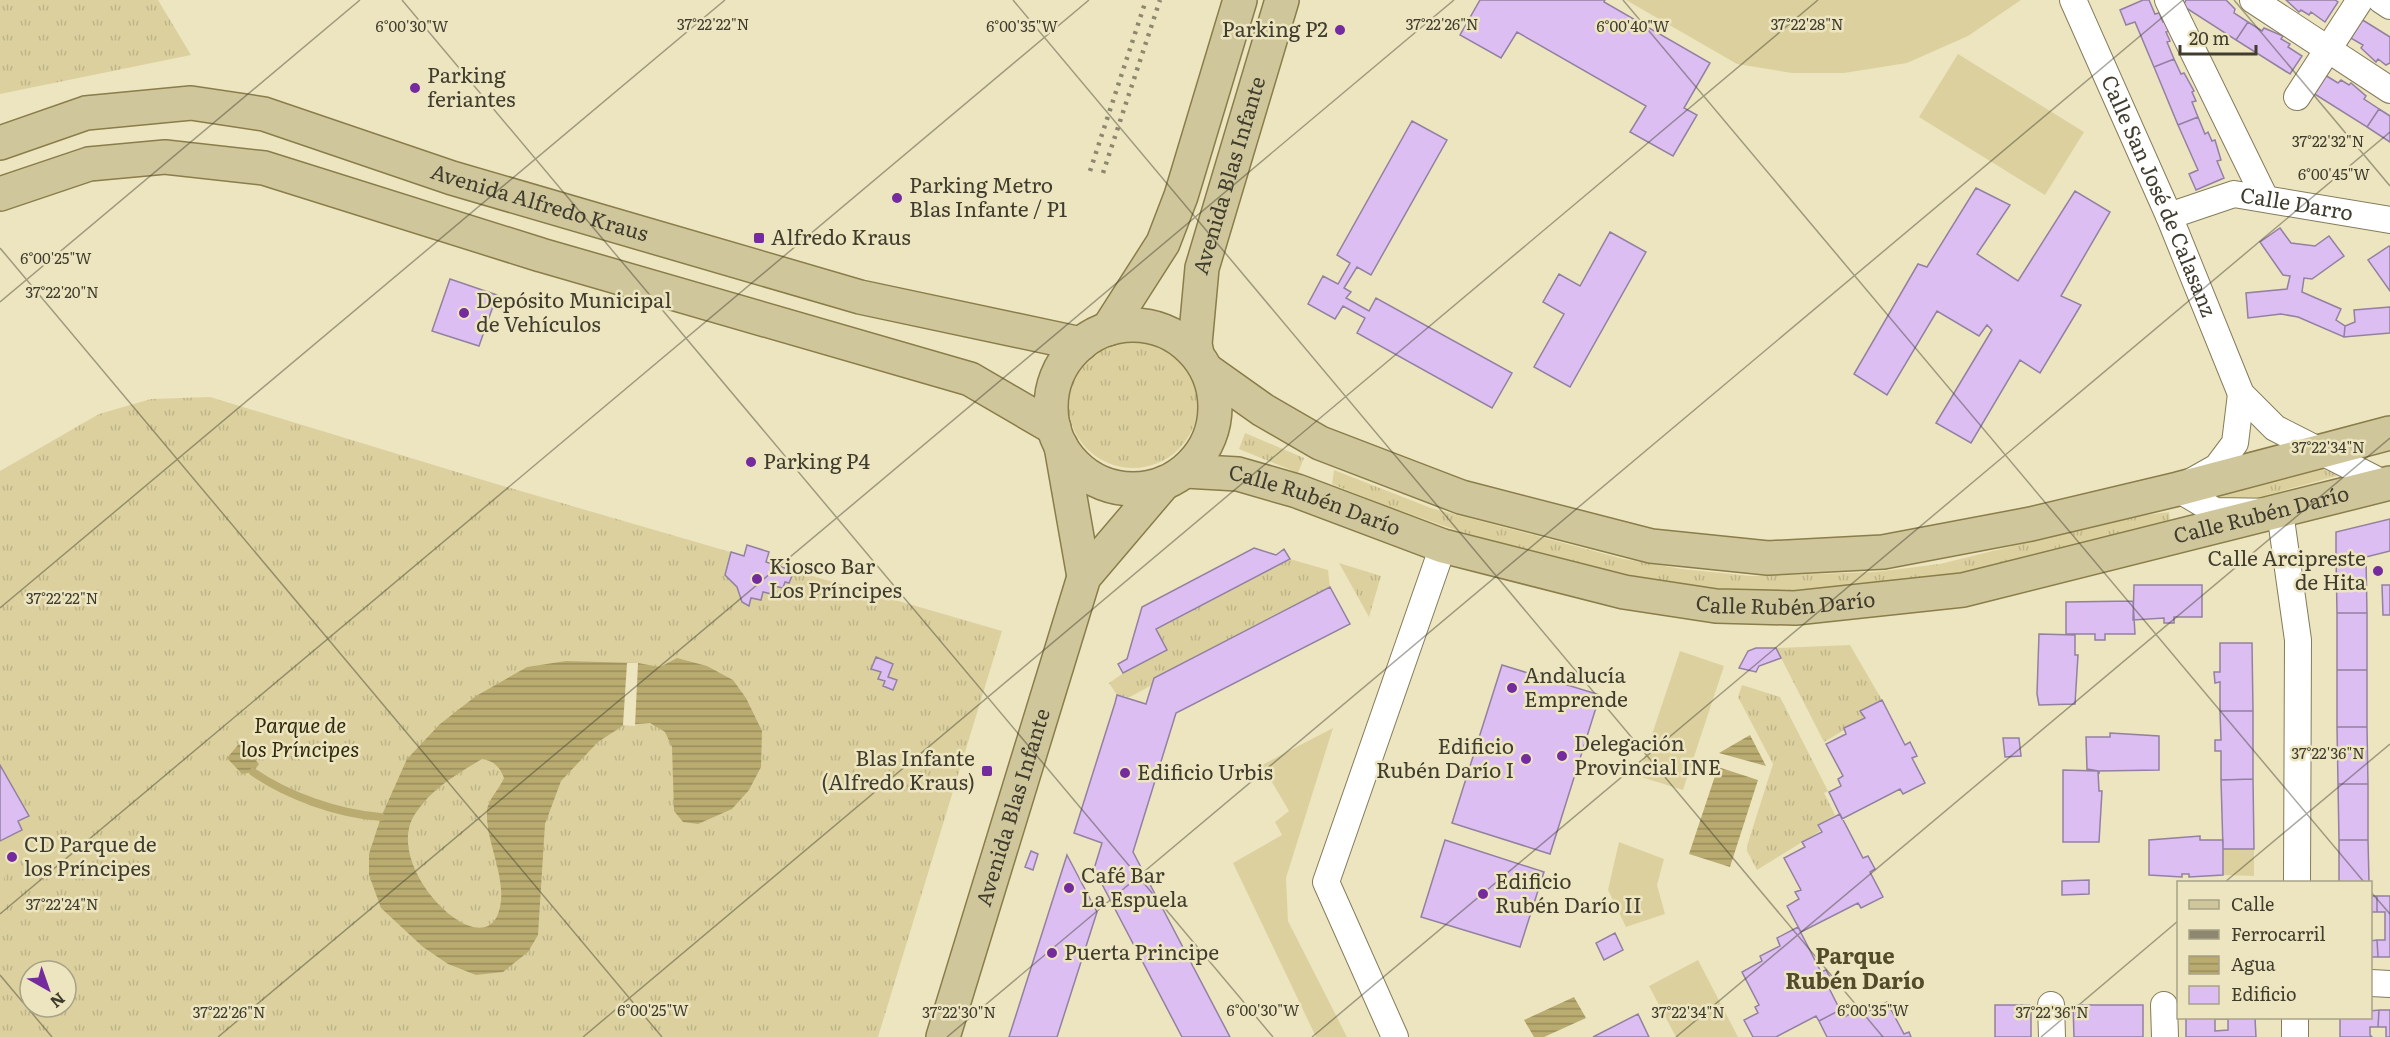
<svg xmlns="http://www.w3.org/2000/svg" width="2390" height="1037" font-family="Literata,serif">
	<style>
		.grass { fill: url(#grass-tufts); fill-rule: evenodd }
		.garden { fill: #dcd19e }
		.water { fill: url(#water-rules); fill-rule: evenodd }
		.pier { fill: #ede5c0 }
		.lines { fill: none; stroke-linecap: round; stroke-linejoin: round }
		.stream { stroke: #baac70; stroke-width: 8 }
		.building { fill: #dcbef3; stroke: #9281a0; stroke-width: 1.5; fill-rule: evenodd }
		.minor-casing { stroke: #847c5a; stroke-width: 28 }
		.major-casing { stroke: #897d49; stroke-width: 36 }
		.minor { stroke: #fff; stroke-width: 26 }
		.major { stroke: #d0c69b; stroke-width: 33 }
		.rail { stroke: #8c876e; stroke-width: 4.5; stroke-dasharray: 3 6; stroke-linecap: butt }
		.ticks { fill: none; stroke: #403d2e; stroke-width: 1.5; stroke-opacity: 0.45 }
		.poi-dot { fill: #742b9e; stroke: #ede5c0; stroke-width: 2 }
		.labels { text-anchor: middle; stroke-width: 5; stroke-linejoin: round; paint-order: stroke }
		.poi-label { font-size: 21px; fill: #403d2e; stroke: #ede5c0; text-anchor: start }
		.street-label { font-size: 21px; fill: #403d2e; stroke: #ede5c0 }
		.park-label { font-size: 21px; font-style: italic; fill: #302a0e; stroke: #ede5c0 }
		.neighbourhood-label { font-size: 22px; font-weight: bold; fill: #534c2b; stroke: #ede5c0 }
		.ticks-label { font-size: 15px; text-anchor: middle; fill: #403d2e; stroke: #ede5c0; stroke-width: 5; stroke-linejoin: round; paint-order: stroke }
	</style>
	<defs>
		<pattern id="grass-tufts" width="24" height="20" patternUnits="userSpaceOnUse" patternTransform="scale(1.5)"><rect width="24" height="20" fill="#dcd19e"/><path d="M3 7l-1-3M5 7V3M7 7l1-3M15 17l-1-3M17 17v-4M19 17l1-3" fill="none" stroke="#beb488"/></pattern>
		<pattern id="water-rules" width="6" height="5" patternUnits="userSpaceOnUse" patternTransform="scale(1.5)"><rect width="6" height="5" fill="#baac70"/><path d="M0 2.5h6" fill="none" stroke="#998d5c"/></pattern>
	</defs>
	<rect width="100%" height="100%" fill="#ede5c0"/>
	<!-- grass -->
	<path class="grass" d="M0,0H158L191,55L0,94Z
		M1068 403a65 65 0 1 1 130 0a65 65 0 1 1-130 0Z
		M210,397L493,483L1002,631L878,1037H0V471L99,414L151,399ZM30,971H66V1007H30Z
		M1245,433L1304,458L1298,473L1239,449Z
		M2324,465L2344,474L2230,505L2204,494Z
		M1334,470L1431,508L1624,559L1682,569L1751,576L1875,572L1940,564L2131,517L2169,512L2170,522C2076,543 1983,573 1887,586C1702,612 1502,553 1332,484Z
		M1290,559L1328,570L1330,587L1154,678L1152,685L1130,697L1117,695L1109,683L1125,672L1156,629Z
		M1339,563L1381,576L1369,617Z
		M1850,645L1882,700L1860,711L1865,718L1824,742L1776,648Z
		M1742,685L1780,697L1828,791L1824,793L1835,815L1817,825L1820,831L1757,870L1747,851V846L1773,764L1738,697Z"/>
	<!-- garden -->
	<path class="garden" d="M1626,0H2021L1968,36L1907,63L1844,73H1792L1737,64Z
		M1958,54L2084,132L2045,195L1919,117Z
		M1680,651L1724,666L1683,790L1638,776Z
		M1333,728L1286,878L1288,921L1347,1037H1316L1233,863L1282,835L1275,822L1289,811L1262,765Z
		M0,765L45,845L3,869L7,913L0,938Z
		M1619,842L1664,859L1657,885L1665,914L1626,927L1608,890Z
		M2223,849H2254V876L2223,875Z
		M1698,960L1738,1037H1676L1649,986Z"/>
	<!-- water -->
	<path class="water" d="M677,658L707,666L733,680L746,698L762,731L761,767L749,790L732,809L698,824L683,822L674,811L672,747L665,732L650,723L624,725L598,742L561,781L545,824L538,935L528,952L503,972L476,975L448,964L423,947L381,908L369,875V854L381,817L407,759L440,724L476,696L527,667L566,661L638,663L660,667ZM482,759C494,761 500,767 504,778C500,788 488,800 487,810C485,844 510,881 498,914C479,964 381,866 415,814C431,789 457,774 482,759Z
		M1750,735L1766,766L1719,753Z
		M253,744V757L259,764L253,772L242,774L227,758L238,745Z
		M1718,767L1758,780L1730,867L1689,854Z
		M1574,997L1586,1018L1544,1037H1534L1524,1020Z"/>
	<!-- pier -->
	<path class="pier" d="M627,663H638L635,726L623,725Z"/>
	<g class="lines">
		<!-- stream -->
		<path class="stream" d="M253,772C288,796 338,814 381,817"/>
	</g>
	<!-- building -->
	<path class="building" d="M1480,0H1605L1604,2L1710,63L1684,108L1697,115L1673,156L1630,132L1646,106L1517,32L1501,58L1460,35Z
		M2143,0H2149L2155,14L2159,13L2163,22L2165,21L2170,31L2166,32L2170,41L2167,42L2174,59L2154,67L2135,22L2126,25L2120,10Z
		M2186,0H2226L2235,9L2234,13L2248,22L2236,40L2183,6Z
		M2286,0H2335L2338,2L2325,22L2311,12L2309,15L2301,10L2299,12Z
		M2361,19L2390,37V63L2386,65L2378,59L2376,62L2361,48L2363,45L2349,37Z
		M2248,22L2262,31L2264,28L2283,36L2281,39L2290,44L2288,47L2302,56L2290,74L2236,40Z
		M2174,59L2181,74L2184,73L2194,91L2192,92L2196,101L2192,102L2198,117L2178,125L2154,67Z
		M2325,75L2338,83L2341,80L2349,85L2351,83L2366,96L2364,99L2379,109L2367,127L2313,93Z
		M2379,109L2390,116V142L2367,127Z
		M2198,117L2205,134L2208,132L2212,141L2215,140L2221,160L2217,161L2224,178L2196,190L2189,174L2198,170L2178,125Z
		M1412,121L1447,140L1371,275L1357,267L1344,288L1351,292L1346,298L1369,311L1376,298L1512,373L1492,408L1357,333L1365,318L1343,306L1335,319L1308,304L1323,276L1338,284L1350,263L1337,255Z
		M1976,188L2010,205L1977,254L2018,281L2075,191L2110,212L2061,296L2081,305L2040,373L2020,360L1971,443L1936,423L1992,330L1987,325L1979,336L1937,311L1887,395L1854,374L1918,264L1927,267Z
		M2280,228L2291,243L2315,246L2329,236L2344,256L2312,279L2304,278L2302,292L2341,309L2336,320L2345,326L2344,337L2298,317L2281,314L2248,318L2246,293L2287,289L2290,276L2283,275L2260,242Z
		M1610,232L1646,252L1570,387L1534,367L1564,314L1543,302L1559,274L1580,286Z
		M2389,246L2390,248V291L2368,260Z
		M450,279L497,295L479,346L432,331Z
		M2390,307V333L2344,337L2345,326L2355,322L2354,310Z
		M2390,519V551L2366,557L2336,556V532Z
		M747,545L769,552L766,562L794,571L789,583L785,582L783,588L774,586L772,594L763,592L761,600L751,598L749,606L742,602L737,587L725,575L731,552L744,556Z
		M1254,548L1276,555L1284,549L1290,559L1156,629L1167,650L1123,673L1118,664L1127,659L1142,607Z
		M2336,556L2366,557L2367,613H2337Z
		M2134,585H2202V617H2174V623H2164V618L2133,620Z
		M2382,585H2390V615H2383Z
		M1330,587L1350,624L1176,713L1133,852L1230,1037H1182L1094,869L1102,843L1074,833L1115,703L1117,695L1146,704L1154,678Z
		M2133,601L2135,634H2105V640H2095V634H2066V602Z
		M2337,613H2367V670H2337Z
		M2039,634L2075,635V655H2078L2075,704L2039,705L2037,694Z
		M2220,643H2252L2253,711H2220V682L2215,683L2214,672H2220Z
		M1756,648H1776L1781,658L1759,666L1756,672L1739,668L1748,651Z
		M876,657L893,664L888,677L897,680L893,690L883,686L885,681L878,679L881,672L871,669Z
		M1502,665L1600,695L1550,854L1452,823Z
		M2337,670H2367V727H2337Z
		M1882,700L1905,745L1910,742L1917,756L1912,758L1925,783L1903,794L1900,789L1842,819L1829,792L1841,786L1838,779L1843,776L1826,744L1846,734L1844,728L1865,718L1860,711Z
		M2220,711H2253V779L2221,780V751H2215V740H2221Z
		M2337,727H2367L2368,784H2338Z
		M2110,733L2159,736V770L2099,771V774L2098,771L2087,769L2086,737H2110Z
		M2003,738H2019L2021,756L2005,757Z
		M0,765L29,816L18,821L22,830L0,841Z
		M2063,770L2098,771L2099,791H2102L2099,842H2063Z
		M2253,779L2254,849H2223L2221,780Z
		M2338,784H2368V840H2339Z
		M1840,814L1863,858L1868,856L1875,869L1870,872L1883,897L1861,908L1858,903L1801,932L1787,906L1799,899L1795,892L1801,890L1784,858L1805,847L1802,842L1822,832L1818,825Z
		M2200,836V840H2223V875L2189,877V874H2182V877L2149,875V840Z
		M1445,840L1544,872L1520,947L1421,917Z
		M2339,840H2368L2369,882H2339Z
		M1031,851L1038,854L1033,870L1025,867Z
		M1067,855L1097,912L1057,1037H1009Z
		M2089,880V894L2062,895V881Z
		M2370,896H2377V912H2370Z
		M2377,896H2390V957H2378L2377,940H2385V912H2377Z
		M1798,927L1821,972L1826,970L1833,983L1828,986L1840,1010L1819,1021L1816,1016L1776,1037H1753L1744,1020L1758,1013L1755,1007L1759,1005L1742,972L1762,961L1760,956L1780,946L1777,938Z
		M1615,933L1623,950L1604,960L1596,943Z
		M2377,940L2378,957H2370V941Z
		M1887,1002L1904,1034L1909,1032L1911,1037H1827L1819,1021L1840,1010L1844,1017L1864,1007L1867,1012Z
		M1995,1005H2031V1037H1995Z
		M2073,1005H2143V1037H2074Z
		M2379,1010H2390V1037H2386V1027H2378Z
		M2379,1010L2378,1027H2370V1035L2372,1037H2340V1018H2370V1011Z
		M1638,1014L1649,1037H1593Z
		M2186,1018H2255L2256,1037H2186ZM2215,1019H2228V1030L2215,1031Z"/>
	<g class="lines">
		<!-- minor casing -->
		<g class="minor-casing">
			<g id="minor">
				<path id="s1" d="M2073,0L2169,216L2241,394L2275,428L2385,484"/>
				<path d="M2168,0L2265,198"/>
				<path d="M2253,0L2390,90"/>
				<path d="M2381,0L2390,6"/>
				<path d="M2297,97L2360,0"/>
				<path id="s2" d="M2169,216L2234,194L2390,220"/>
				<path d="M2241,394L2235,443L2217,467L2178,489L2215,511L2280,512L2298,640L2297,882"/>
				<path d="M2371,983L2390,984"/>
				<path d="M2051,1005L2052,1037"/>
				<path d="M2164,1005L2165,1037"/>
				<path d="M2295,1018V1037"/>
				<path d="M1395,1037L1326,882L1443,546"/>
			</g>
		</g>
		<!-- major casing -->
		<g class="major-casing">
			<g id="major">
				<path id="s3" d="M0,143L86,113L191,103L264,114L452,178L860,297L1081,344"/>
				<path d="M0,194L89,164L165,157L264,168L541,255L970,379L1054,428"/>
				<circle cx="1133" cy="407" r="82"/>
				<path d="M1108,329L1163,243L1181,196L1240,0"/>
				<path id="s4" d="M1197,354L1195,344L1202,268L1282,0"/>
				<path d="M1208,371L1263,410L1320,443L1461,497L1651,546L1768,558L1883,552L2031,524L2178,489L2390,433"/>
				<path d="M1061,446L1084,577"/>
				<path id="s5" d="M1185,471L1238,474L1297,491L1443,546L1624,592L1716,606L1795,608L1963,590L2390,483"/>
				<path id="s6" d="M943,1037L1084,577L1164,483"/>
			</g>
		</g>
		<!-- minor -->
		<use href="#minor" class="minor"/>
		<!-- major -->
		<use href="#major" class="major"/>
		<!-- rail -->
		<path class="rail" d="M1090,171L1146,0
			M1103,173L1160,0"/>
	</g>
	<!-- ticks -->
	<path class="ticks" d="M402,0L1273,1037M1013,0L1883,1037M1623,0L2364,882M2234,0L2390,186M0,248L662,1037M0,302L360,0M0,608L725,0M2225,882L2390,744M2370,891L2390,914M0,914L1089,0M0,975L52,1037M218,1037L1454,0M583,1037L1818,0M947,1037L2183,0M1312,1037L2390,132M1676,1037L2390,438M2041,1037L2178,921"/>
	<!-- markers -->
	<g class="poi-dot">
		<circle cx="1340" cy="30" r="6"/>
		<circle cx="415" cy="88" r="6"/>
		<circle cx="897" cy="198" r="6"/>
		<rect x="753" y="232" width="12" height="12" rx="3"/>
		<circle cx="464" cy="313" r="6"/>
		<circle cx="751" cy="462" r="6"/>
		<circle cx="2378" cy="571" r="6"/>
		<circle cx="757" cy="579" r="6"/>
		<circle cx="1512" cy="688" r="6"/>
		<circle cx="1562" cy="756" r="6"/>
		<circle cx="1526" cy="759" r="6"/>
		<rect x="981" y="765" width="12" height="12" rx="3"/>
		<circle cx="1125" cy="773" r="6"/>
		<circle cx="12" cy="857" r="6"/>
		<circle cx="1069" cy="888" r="6"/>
		<circle cx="1483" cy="894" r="6"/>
		<circle cx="1052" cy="953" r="6"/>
	</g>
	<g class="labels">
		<!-- poi labels -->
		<g class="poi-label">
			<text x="1328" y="37" text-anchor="end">Parking P2</text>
			<text x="427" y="83">Parking<tspan x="427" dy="24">feriantes</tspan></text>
			<text x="909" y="193">Parking Metro<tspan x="909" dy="24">Blas Infante / P1</tspan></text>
			<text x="771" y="245">Alfredo Kraus</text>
			<text x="476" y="308">Depósito Municipal<tspan x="476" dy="24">de Vehículos</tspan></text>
			<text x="763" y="469">Parking P4</text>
			<text x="2366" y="566" text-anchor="end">Calle Arcipreste<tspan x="2366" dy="24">de Hita</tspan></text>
			<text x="769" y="574">Kiosco Bar<tspan x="769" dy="24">Los Príncipes</tspan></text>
			<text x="1524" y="683">Andalucía<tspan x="1524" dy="24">Emprende</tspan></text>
			<text x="1574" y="751">Delegación<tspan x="1574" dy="24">Provincial INE</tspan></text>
			<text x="1514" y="754" text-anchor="end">Edificio<tspan x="1514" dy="24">Rubén Darío I</tspan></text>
			<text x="975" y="766" text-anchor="end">Blas Infante<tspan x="975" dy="24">(Alfredo Kraus)</tspan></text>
			<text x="1137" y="780">Edificio Urbis</text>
			<text x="24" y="852">CD Parque de<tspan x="24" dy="24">los Príncipes</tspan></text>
			<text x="1081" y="883">Café Bar<tspan x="1081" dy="24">La Espuela</tspan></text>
			<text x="1495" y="889">Edificio<tspan x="1495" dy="24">Rubén Darío II</tspan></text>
			<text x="1064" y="960">Puerta Principe</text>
		</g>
		<!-- street labels -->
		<g class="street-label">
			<text dy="7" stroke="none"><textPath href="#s4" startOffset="183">Avenida Blas Infante</textPath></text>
			<text dy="7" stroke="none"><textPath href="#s1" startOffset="214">Calle San José de Calasanz</textPath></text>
			<text dy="7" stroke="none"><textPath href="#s3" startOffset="560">Avenida Alfredo Kraus</textPath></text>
			<text dy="7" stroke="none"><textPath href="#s2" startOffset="132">Calle Darro</textPath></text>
			<text dy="7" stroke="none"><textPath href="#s5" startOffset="134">Calle Rubén Darío</textPath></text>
			<text dy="7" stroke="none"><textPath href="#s5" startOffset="1106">Calle Rubén Darío</textPath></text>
			<text dy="7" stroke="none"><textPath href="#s5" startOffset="620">Calle Rubén Darío</textPath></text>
			<text dy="7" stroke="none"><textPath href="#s6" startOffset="240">Avenida Blas Infante</textPath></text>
		</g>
		<!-- park labels -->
		<g class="park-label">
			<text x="300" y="733">Parque de<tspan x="300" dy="24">los Príncipes</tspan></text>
		</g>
		<!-- neighbourhood labels -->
		<g class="neighbourhood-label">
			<text x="1855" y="964">Parque<tspan x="1855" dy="25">Rubén Darío</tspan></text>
		</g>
	</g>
	<g class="ticks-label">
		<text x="713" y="30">37°22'22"N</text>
		<text x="1442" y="30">37°22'26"N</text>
		<text x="1807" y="30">37°22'28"N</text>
		<text x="412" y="32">6°00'30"W</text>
		<text x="1022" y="32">6°00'35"W</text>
		<text x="1633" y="32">6°00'40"W</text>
		<text x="2328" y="147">37°22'32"N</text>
		<text x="2334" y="180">6°00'45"W</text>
		<text x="56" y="264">6°00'25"W</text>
		<text x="62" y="298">37°22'20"N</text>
		<text x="2328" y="453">37°22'34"N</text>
		<text x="62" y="604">37°22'22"N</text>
		<text x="2328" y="759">37°22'36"N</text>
		<text x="62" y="910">37°22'24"N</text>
		<text x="653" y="1016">6°00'25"W</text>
		<text x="1263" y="1016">6°00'30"W</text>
		<text x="1873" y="1016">6°00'35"W</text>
		<text x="229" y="1018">37°22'26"N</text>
		<text x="959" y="1018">37°22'30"N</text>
		<text x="1688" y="1018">37°22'34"N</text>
		<text x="2052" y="1018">37°22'36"N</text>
	</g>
	<!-- legend -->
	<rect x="2177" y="881" width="195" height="138" fill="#ede5c0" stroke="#a8a286" stroke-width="1.5"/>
	<rect x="2189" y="900" width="30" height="9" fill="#d0c69b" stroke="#a8a286" stroke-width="1.5"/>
	<text x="2231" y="911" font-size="18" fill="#403d2e">Calle</text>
	<rect x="2189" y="930" width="30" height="9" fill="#8c876e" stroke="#a8a286" stroke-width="1.5"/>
	<text x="2231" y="941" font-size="18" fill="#403d2e">Ferrocarril</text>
	<rect x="2189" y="956" width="30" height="18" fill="url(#water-rules)" stroke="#a8a286" stroke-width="1.5"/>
	<text x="2231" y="971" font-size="18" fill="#403d2e">Agua</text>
	<rect x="2189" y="986" width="30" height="18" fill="#dcbef3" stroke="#a8a286" stroke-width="1.5"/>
	<text x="2231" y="1001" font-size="18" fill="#403d2e">Edificio</text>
	<!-- north arrow -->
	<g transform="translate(48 989) rotate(140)"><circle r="28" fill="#ede5c0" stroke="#a8a286" stroke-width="1.5"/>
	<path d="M0-4.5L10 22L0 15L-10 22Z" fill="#742b9e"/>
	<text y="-9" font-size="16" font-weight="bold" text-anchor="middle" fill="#403d2e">N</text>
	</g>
	<!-- scale -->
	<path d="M2180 45v9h76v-9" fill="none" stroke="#403d2e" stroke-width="3"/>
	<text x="2189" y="45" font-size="18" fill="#403d2e" stroke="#ede5c0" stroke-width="4.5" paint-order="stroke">20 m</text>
</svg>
